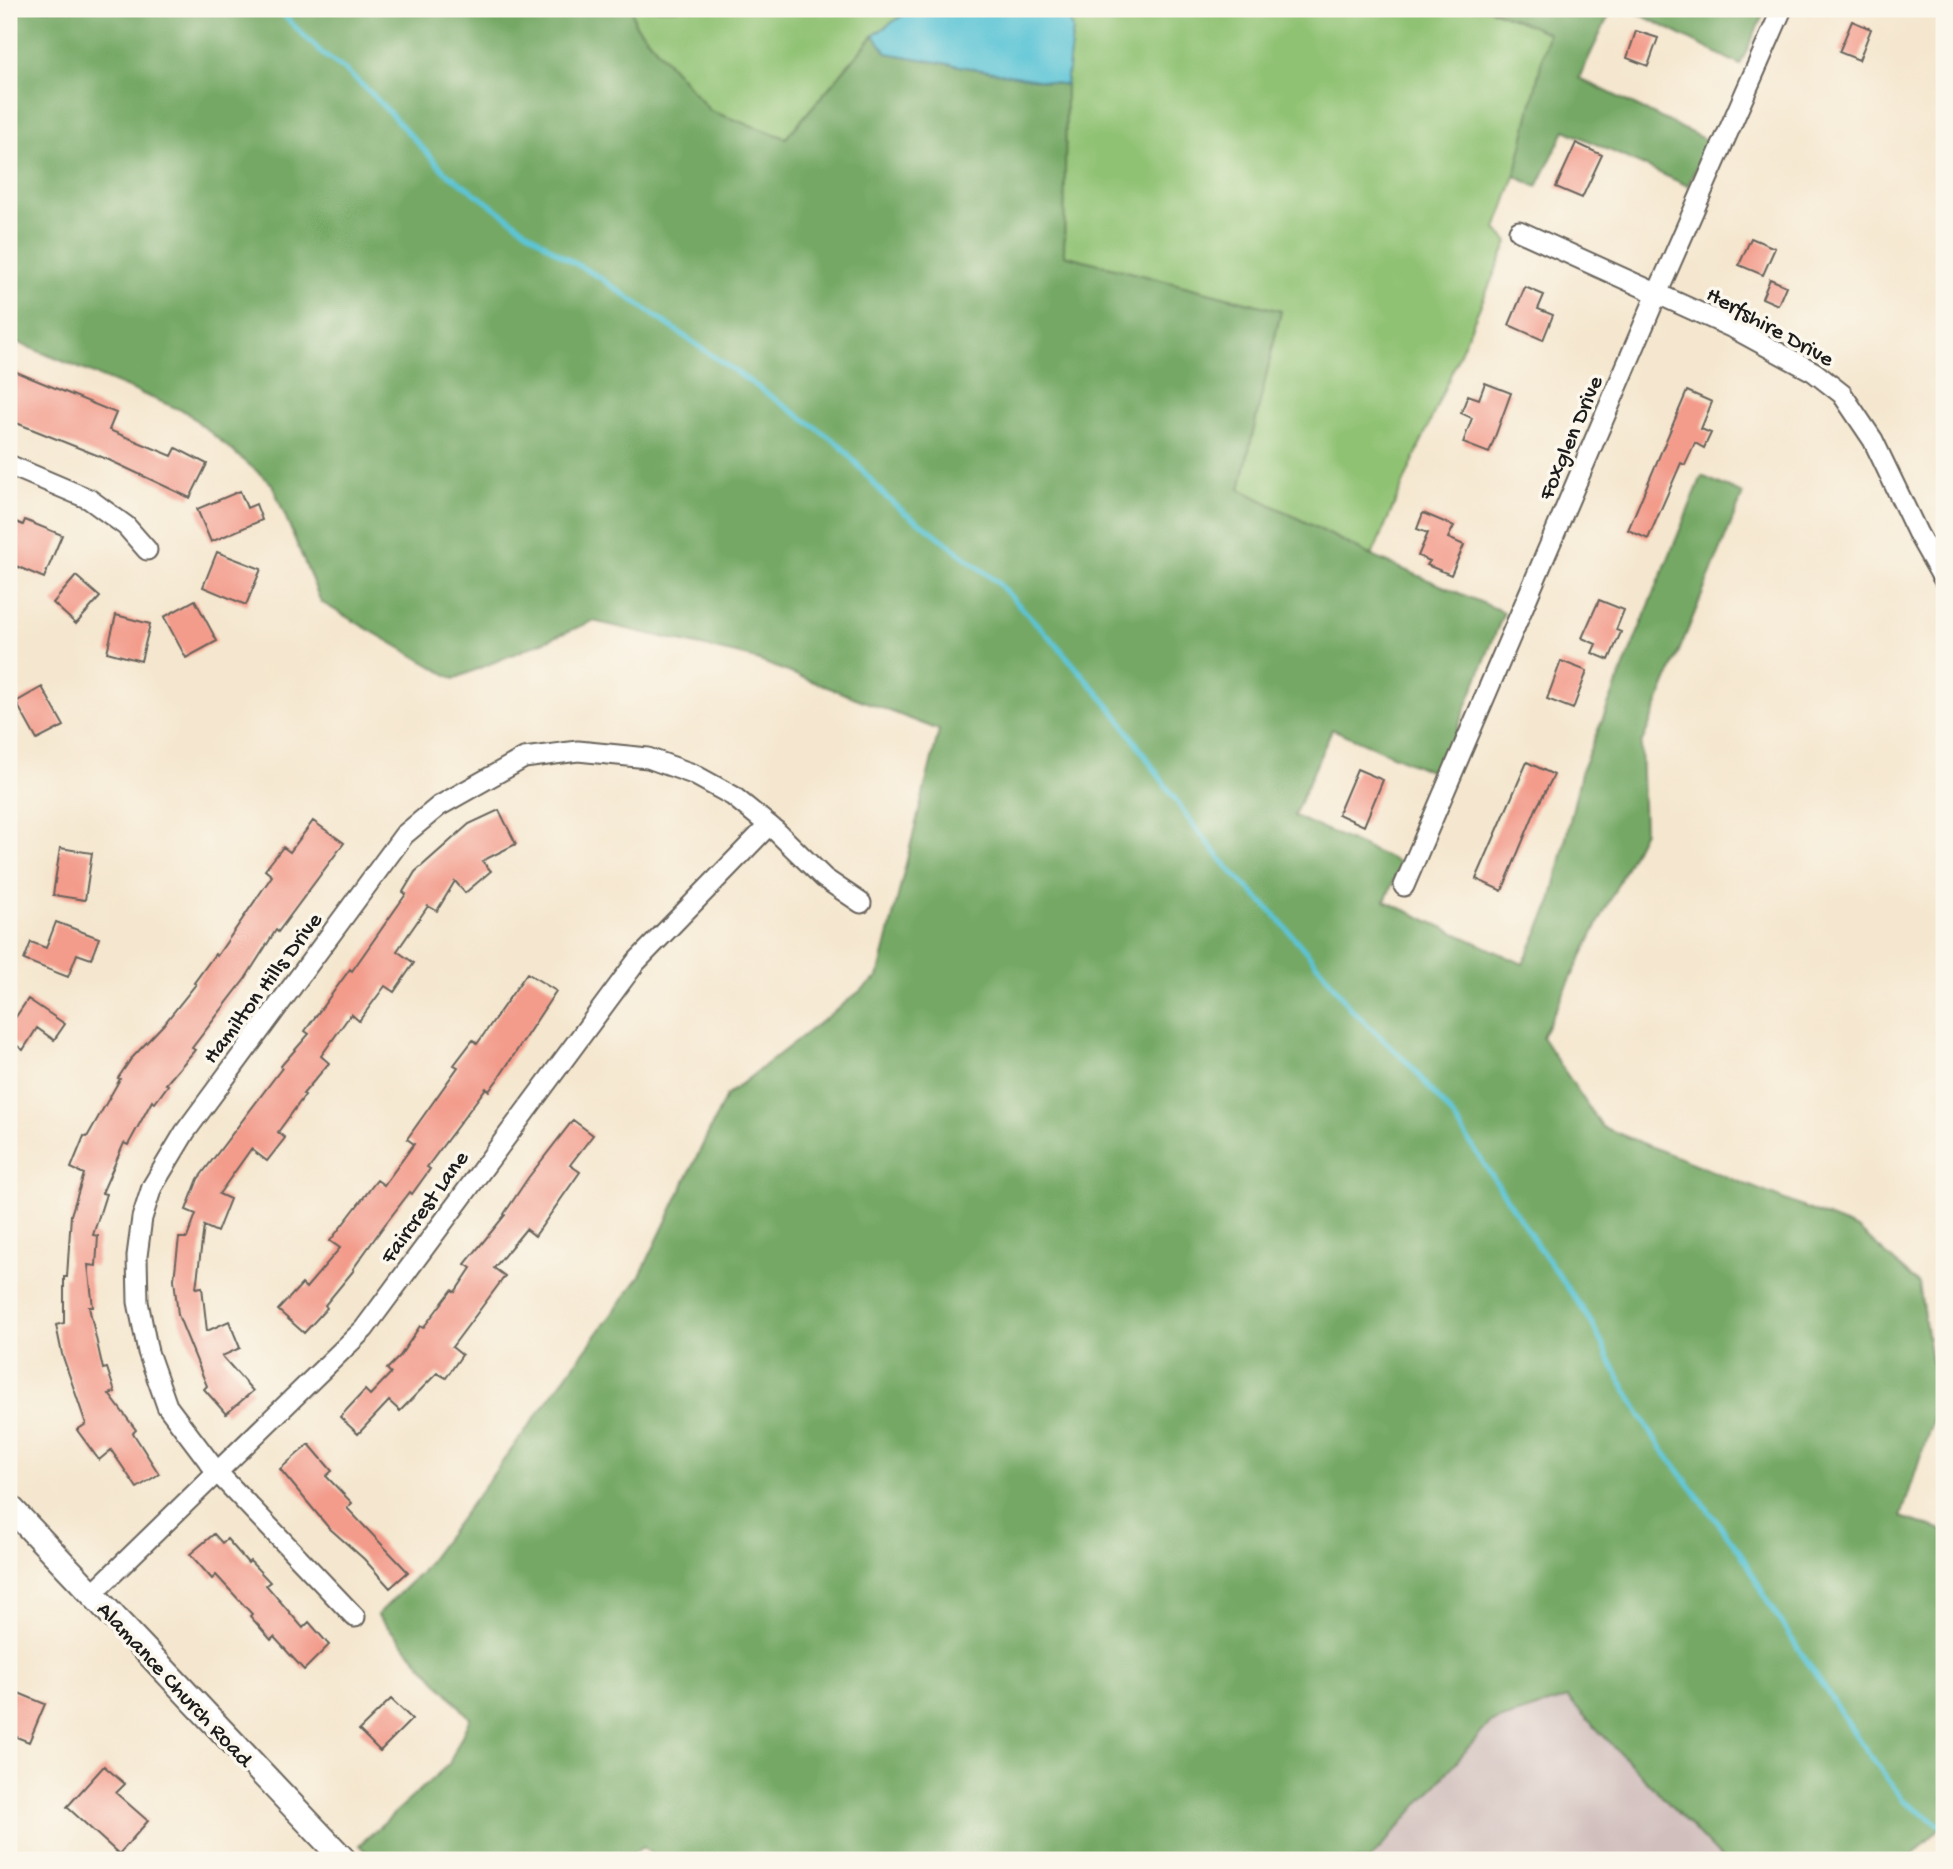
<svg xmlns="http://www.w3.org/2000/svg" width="1953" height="1869" font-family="'Gochi Hand',sans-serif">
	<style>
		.industrial { fill: #d1bfbd }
		.green { fill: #90c273; stroke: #566f48; stroke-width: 2 }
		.forest { fill: #74a865; stroke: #486240; stroke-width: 2 }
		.water { fill: #5bc5d6; stroke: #3c7079; stroke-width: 2 }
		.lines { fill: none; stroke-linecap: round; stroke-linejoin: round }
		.stream { stroke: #5bc5d6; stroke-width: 5 }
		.building { fill: #f39c8c }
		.minor-casing { stroke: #68635b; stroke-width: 23 }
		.major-casing { stroke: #68635b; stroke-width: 28 }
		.minor { stroke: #fff; stroke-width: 19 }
		.major { stroke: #fff; stroke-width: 24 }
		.labels { text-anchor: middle; stroke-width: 7; stroke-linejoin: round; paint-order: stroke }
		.street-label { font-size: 23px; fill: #1c1c1c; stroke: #fbf7ec }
	</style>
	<rect width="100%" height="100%" fill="#fbf7ec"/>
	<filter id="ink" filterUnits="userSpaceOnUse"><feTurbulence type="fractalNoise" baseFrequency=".0143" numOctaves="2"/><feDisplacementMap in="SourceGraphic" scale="14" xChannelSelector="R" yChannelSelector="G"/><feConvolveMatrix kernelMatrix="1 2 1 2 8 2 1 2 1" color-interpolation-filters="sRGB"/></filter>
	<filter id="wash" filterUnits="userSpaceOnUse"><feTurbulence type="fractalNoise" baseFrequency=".00686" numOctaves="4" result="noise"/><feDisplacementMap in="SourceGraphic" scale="28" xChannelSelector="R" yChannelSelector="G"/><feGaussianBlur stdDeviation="1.57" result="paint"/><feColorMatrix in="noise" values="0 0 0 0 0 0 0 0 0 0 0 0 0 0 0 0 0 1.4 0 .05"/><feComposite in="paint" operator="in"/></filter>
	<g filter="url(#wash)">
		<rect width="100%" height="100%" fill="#f5e7cf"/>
		<!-- industrial -->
		<path class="industrial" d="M1567,1698L1723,1860H1370L1490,1723Z"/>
		<!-- green -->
		<path class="green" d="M632,9H912L874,35L786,138L710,111L635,24Z
			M1064,9H1490L1549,32L1515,176L1496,229L1508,242L1372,556L1240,489L1281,311L1064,255L1066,85L1073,28Z"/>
		<!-- forest -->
		<path class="forest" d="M9,9H632L635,24L710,111L786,138L874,35L887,53L1066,85L1064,255L1281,311L1240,489L1372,556L1504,612L1439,775L1332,729L1294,816L1401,863L1385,901L1523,964L1550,906L1582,769L1702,476L1743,494L1641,745L1644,831L1542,1037L1602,1127L1858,1229L1919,1284L1938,1403L1901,1517L1944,1531V1824L1908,1860H1723L1567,1698L1490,1723L1370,1860H658L643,1847L623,1860H374L359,1845L449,1764L470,1718L377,1615L420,1573L640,1276L726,1096L878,977L939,730L749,657L593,621L454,679L321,602L272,484L186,412L9,339Z
			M1490,9H1612L1579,78L1708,141L1688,186L1565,130L1537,187L1515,176L1548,33Z
			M1629,9H1766L1740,65Z"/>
		<!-- water -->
		<path class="water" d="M912,9H1064L1073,28L1066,85L887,53L874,35Z"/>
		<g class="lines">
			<!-- stream -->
			<path class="stream" d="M279,11L324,55L345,70L371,93L444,171L562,256L599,277L821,431L840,445L885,496L905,513L929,529L997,582L1056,644L1116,714L1193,825L1229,869L1275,915L1325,974L1350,1008L1410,1065L1452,1115L1538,1246L1589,1318L1618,1376L1654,1438L1740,1552L1772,1609L1861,1743L1904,1801L1944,1828"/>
		</g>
		<g id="blocks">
			<!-- building -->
			<path class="building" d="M1852,21L1871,29L1859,60L1839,52Z
				M1636,31L1658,38L1648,66L1627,58Z
				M1576,143L1602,155L1582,198L1556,187Z
				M1751,238L1775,248L1763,275L1739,265Z
				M1770,279L1786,286L1778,305L1762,298Z
				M1525,287L1544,295L1538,309L1553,315L1543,340L1509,325Z
				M9,369L116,413L109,430L172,456L176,448L207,464L190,498L109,460L9,420Z
				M1485,383L1511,393L1489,453L1463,443L1472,418L1461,413L1468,395L1479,399Z
				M1687,391L1712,402L1701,429L1711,433L1704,448L1695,443L1685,465L1681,463L1648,539L1628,530Z
				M240,491L247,508L256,504L262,520L211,542L197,509Z
				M1423,513L1454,526L1448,538L1464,545L1451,575L1427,565L1430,561L1418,556L1428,533L1417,529Z
				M9,519L23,525L25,520L62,535L44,578L9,563Z
				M217,552L261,569L246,605L203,587Z
				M76,576L100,597L76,624L53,603Z
				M195,600L217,641L186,658L164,617Z
				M1599,600L1624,610L1616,630L1621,632L1609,660L1592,653L1596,644L1582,638Z
				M116,615L150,624L141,661L107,652Z
				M1561,661L1587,671L1573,709L1547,699Z
				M42,687L64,726L37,740L16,702Z
				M1527,762L1554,775L1536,809L1502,891L1476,879Z
				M1357,769L1383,780L1364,826L1338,814Z
				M499,810L516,844L482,861L491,871L465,893L455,881L437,911L428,906L397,951L414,963L394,992L385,986L359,1021L351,1014L321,1056L329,1063L303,1094L305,1095L278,1132L285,1138L267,1161L251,1149L219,1194L230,1199L217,1232L204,1226L196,1288L202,1287L207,1331L229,1321L240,1348L222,1356L253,1391L226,1414L204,1389L207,1386L178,1315L174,1279L179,1238H187L196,1214L186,1210L198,1179L282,1068L281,1066L309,1034L305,1031L350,969L352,971L406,894L403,892L415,872L469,824Z
				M313,821L344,843L278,932L276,930L245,979L192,1048L195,1050L166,1084L168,1085L155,1103L152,1101L128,1145L124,1143L102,1193L106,1194L93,1235L98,1236L96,1266L88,1265L93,1307H89L103,1369L107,1368L115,1392L109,1394L136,1430L133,1433L159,1474L137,1488L111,1450L99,1460L77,1430L86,1424L62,1354L56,1325L64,1323V1277H67L71,1215L84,1174L71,1168L84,1136L87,1137L120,1079L118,1078L131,1059L164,1024L196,984L194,983L215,954L217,956L272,876L265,870L283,847L290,852Z
				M60,848L92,853L85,900L53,895Z
				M56,922L99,938L91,959L77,954L68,977L24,960L31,942L46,948Z
				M527,973L556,991L498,1079L489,1091L486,1088L427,1167L430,1169L412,1194L410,1192L383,1227L353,1269L354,1270L325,1305L327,1308L304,1333L278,1310L302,1284L306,1288L340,1248L330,1241L377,1180L384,1185L414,1144L407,1139L458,1067L454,1065L473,1040L477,1044Z
				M28,999L65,1024L54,1040L37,1028L23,1050L9,1040V1027Z
				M573,1120L593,1135L570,1165L580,1172L535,1236L526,1229L494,1268L505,1276L452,1347L462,1355L446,1378L437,1373L400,1411L389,1401L358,1434L340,1417L365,1390L370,1395L391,1373L387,1369L400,1356L420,1326L423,1328L452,1290L455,1292L471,1268L465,1264L505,1215L504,1214L528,1178Z
				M309,1444L332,1471L326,1476L352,1503L347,1508L408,1572L390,1588L364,1559L328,1527L280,1469Z
				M214,1534L222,1543L227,1539L248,1563L250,1561L270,1582L266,1585L303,1628L309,1622L329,1645L304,1670L274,1637L271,1640L250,1616L252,1614L216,1575L212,1579L190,1554Z
				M9,1689L45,1704L29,1742L9,1734Z
				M391,1699L412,1719L380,1751L359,1730Z
				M104,1766L125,1784L116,1793L148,1821L119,1854L67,1807Z"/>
		</g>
	</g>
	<g filter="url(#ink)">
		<use href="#blocks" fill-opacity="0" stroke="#68635b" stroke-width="2"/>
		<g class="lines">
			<!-- minor casing -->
			<g class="minor-casing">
				<path id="minor" d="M1519,231L1733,328L1814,372L1842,394L1873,440L1918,534L1944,580
					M9,465L89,499L126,526L147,550
					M1404,886L1657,294L1782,9
					M92,1594L364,1329L636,962L769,825
					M355,1617L216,1471L167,1406L148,1352L138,1302L137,1256L142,1218L152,1187L185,1132L404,835L439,806L524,758L578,751L648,758L693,774L733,796L776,831L824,878L861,903"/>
			</g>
			<!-- major casing -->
			<g class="major-casing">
				<path id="major" d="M9,1506L344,1860"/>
			</g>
			<!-- minor -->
			<use href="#minor" class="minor"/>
			<!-- major -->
			<use href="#major" class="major"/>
		</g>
	</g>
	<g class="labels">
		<!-- street labels -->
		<g class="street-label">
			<text transform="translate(1771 325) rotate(29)" y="8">Herfshire Drive</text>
			<text transform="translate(1569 437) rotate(-67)" y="8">Foxglen Drive</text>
			<text transform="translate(261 987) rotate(-53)" y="8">Hamilton Hills Drive</text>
			<text transform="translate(423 1206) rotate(-54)" y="8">Faircrest Lane</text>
			<text transform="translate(176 1683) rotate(47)" y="8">Alamance Church Road</text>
		</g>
	</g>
	<!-- margin -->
	<rect width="1953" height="1869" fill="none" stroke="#fbf7ec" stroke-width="35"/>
</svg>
